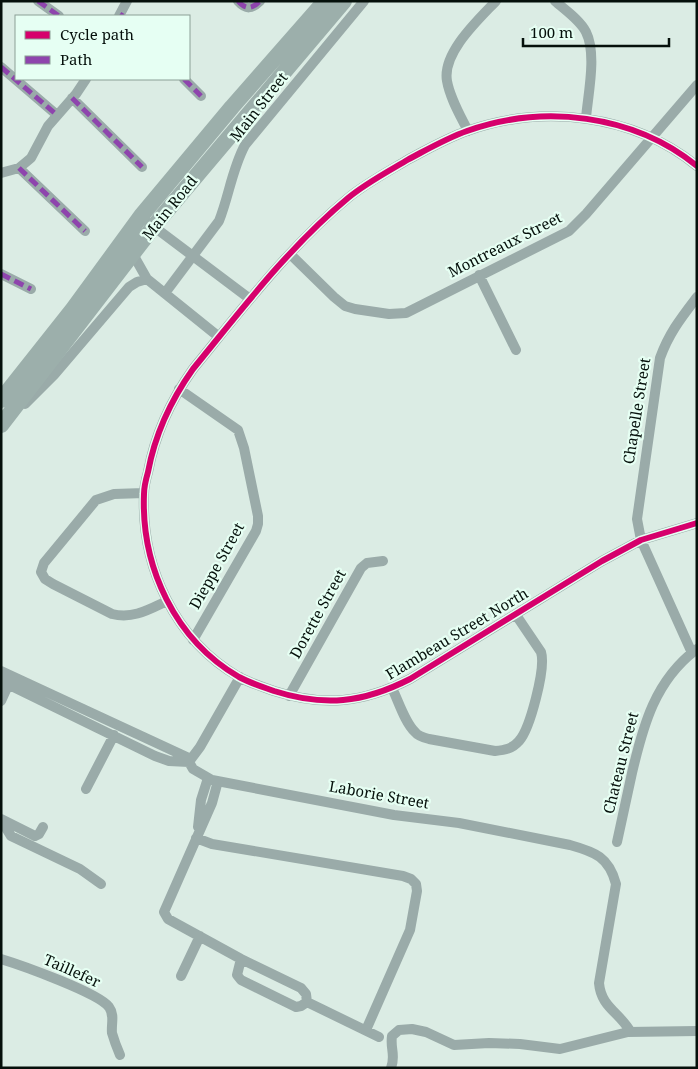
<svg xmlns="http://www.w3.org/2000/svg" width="698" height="1069" font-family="'Noto Serif',serif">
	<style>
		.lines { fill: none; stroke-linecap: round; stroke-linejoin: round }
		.minor { stroke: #9aaba9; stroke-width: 10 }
		.primary { stroke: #9cafab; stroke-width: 16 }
		.quiet { stroke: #8e44ad; stroke-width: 5; stroke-dasharray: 10 5; stroke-linecap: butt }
		.cycleway-casing { stroke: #e6fff3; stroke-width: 9 }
		.cycleway { stroke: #d6006c; stroke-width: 6 }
		.labels { text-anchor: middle; stroke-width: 4.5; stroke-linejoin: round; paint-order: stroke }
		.street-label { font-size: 15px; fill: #05100b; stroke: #e6fff3 }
	</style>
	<rect width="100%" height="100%" fill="#dbece4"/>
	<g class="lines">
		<!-- minor -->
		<path class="minor" d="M38,1L59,16
			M238,1C246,10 252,9 260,1
			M555,1C565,10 580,20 586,32C597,54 588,94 586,118
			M119,16L127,1
			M1,67L57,115
			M184,79L201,96
			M72,98L142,167
			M468,131C460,115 450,98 447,81C442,53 478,20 496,1
			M697,166C633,114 543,104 467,131C447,138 428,149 409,159C389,171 366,183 348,198C289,247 242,309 193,369C171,400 155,434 148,472C146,479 144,487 144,494C141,567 175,640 239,677C250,683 263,687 274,691C324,707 363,703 410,679L602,561L641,540L697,523
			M19,168L85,231
			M1,173L19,168L31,158L48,126L76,94L86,79
			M149,223L250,299
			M130,249L147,279L219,337
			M290,254L334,297L345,306L355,309L389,314L406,313L569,231L586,214L697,85
			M1,274L31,289
			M479,275L516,350
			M165,293L219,221C229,196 232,169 245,145L364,1
			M179,389L238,430L244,448L258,516V524L256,531L193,640
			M25,404L54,375L129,287L137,282L147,279
			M144,493L114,494L96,500L44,563L41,572L45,579L53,584L112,614C133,619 148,610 167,601
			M692,653L641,540L637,519L660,358C669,333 681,318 697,297
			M1,671L191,759
			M1,681L155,756L169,761L189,762
			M392,688C398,700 405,723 415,732C418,736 425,738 429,739L495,751C505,750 512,749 519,741C530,729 546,668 541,652L516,615
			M289,696L361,568L367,563L383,561
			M1,701L11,679
			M191,759L189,762L193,769L212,780L394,815L459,823L570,845C595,852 609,857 616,884L599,983C601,1007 619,1012 630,1031
			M191,759L200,747L240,677
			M218,781L212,803L164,912L168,919L241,959L301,988L306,994L307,1002
			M86,789L114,735
			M1,819L35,836L39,834L43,827
			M1,820L11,836L80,869L101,884
			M198,827L201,800L208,778
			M196,838L212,844L403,876L411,879L416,884L417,891L410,930L366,1030
			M617,842C622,819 627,796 632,773C643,726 655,680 697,649
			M1,959C21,965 99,993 109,1007C115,1015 111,1024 112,1033C114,1040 117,1048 120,1055
			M241,959L237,975L241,980L296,1007L301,1006L307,1002
			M181,976L200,936
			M307,1002L379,1037
			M391,1068C396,1055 390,1049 392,1036L399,1030L412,1029L426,1032L454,1045L489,1043L520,1044L560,1049L628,1032L697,1031"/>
		<!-- primary -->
		<path class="primary" d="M1,400L73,309L141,216L232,107L325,1
			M1,425L154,226L344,1"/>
		<!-- quiet -->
		<path class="quiet" d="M38,1L59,16
			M238,1C246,10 252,9 260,1
			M120,14L123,16
			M1,67L57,115
			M184,79L201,96
			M72,98L142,167
			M19,168L85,231
			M1,274L31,289"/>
		<!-- cycleway casing -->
		<g class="cycleway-casing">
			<path id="cycleway" d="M697,166C633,114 543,104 467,131C447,138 428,149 409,159C389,171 366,183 348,198C289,247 242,309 193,369C171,400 155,434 148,472C146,479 144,487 144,494C141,567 175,640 239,677C250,683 263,687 274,691C324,707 363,703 410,679L602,561L641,540L697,523"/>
		</g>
		<!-- cycleway -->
		<use href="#cycleway" class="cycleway"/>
	</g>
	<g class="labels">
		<!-- street labels -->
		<g class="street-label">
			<text transform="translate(259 107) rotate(-52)" y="5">Main Street</text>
			<text transform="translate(170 208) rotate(-51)" y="5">Main Road</text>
			<text transform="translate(505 245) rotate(-27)" y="5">Montreaux Street</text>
			<text transform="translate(637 411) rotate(-81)" y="5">Chapelle Street</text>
			<text transform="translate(217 566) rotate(-61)" y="5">Dieppe Street</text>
			<text transform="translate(318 614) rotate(-61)" y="5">Dorette Street</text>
			<text transform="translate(457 634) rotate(-31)" y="5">Flambeau Street North</text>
			<text transform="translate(621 763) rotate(-76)" y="5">Chateau Street</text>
			<text transform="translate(379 795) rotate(10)" y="5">Laborie Street</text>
			<text transform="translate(72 971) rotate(24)" y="5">Taillefer</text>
		</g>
	</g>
	<!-- border -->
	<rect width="698" height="1069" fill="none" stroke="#05100b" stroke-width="5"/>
	<!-- legend -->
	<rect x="15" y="15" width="175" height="65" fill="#e6fff3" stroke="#8c9f96"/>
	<rect x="25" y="31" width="25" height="8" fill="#d6006c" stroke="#8c9f96"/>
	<text x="60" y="40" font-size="15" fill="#05100b">Cycle path</text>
	<rect x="25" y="56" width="25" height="8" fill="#8e44ad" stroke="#8c9f96"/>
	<text x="60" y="65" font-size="15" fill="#05100b">Path</text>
	<!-- scale -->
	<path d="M523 38v8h146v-8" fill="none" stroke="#05100b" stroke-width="2.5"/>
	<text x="530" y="38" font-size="15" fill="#05100b" stroke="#e6fff3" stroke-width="4" paint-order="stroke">100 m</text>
</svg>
